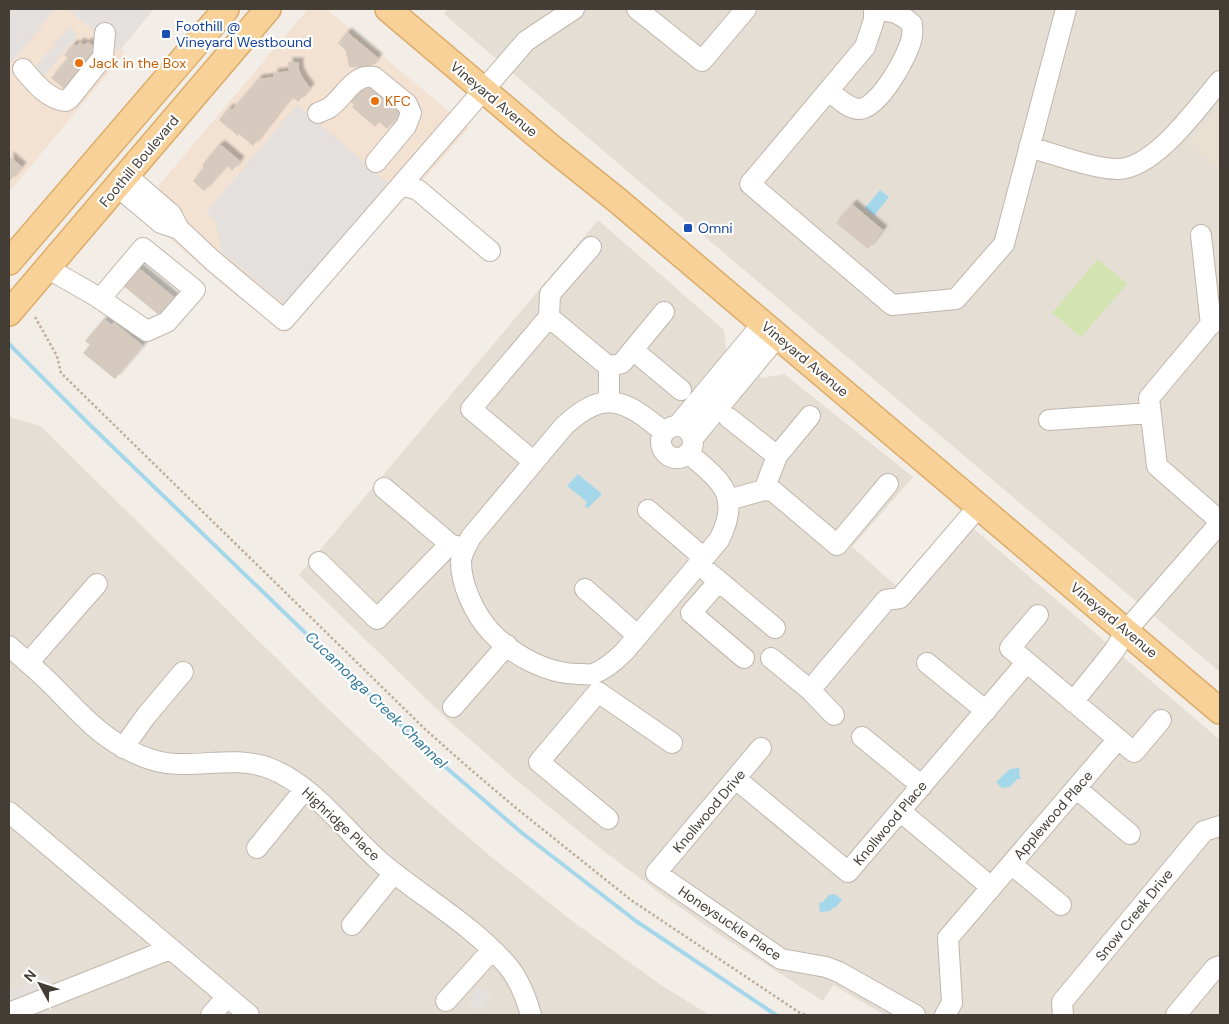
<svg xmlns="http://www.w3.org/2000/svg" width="1229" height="1024" font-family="'DM Sans',sans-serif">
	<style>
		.residential { fill: #e5ded4 }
		.commercial { fill: #f3e1d2 }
		.education { fill: #eae0d1 }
		.green { fill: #d3e4b1 }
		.parking { fill: #e3e0de }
		.water { fill: #a5d7eb }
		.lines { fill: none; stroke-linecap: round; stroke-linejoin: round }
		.stream { stroke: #a5d7eb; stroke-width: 4 }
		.building { fill: #d6cabf; filter: url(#shadow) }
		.minor-casing { stroke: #c0b6ac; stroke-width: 22 }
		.major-casing { stroke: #dcac6a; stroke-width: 28 }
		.path { stroke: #bead9b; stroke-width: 2.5; stroke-dasharray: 2.5 2.5; stroke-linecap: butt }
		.minor { stroke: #fff; stroke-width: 20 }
		.major { stroke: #f8d199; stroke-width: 25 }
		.transit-dot { fill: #1a4fb4; stroke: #fff; stroke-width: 2 }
		.food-dot { fill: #e8710a; stroke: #fff; stroke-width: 2 }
		.labels { text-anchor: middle; stroke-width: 4.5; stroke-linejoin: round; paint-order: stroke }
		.transit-label { font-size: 14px; fill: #164399; stroke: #fff; text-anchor: start }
		.food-label { font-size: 14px; fill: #c56008; stroke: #fff; text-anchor: start }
		.street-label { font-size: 14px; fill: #443d36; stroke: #fff }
		.water-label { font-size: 15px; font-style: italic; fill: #327b9a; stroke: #fff }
	</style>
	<defs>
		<filter id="shadow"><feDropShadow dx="4.5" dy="-4.5" stdDeviation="1" flood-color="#0004"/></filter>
	</defs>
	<rect width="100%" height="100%" fill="#f2ede6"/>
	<!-- residential -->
	<path class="residential" d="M448,9H1220V107L1189,144L1220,171V672L634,177L444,14Z
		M598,220L724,330L726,348L762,378L784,374L913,477L852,547L900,589L961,518L1220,740V1015H885L833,985L823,1001L718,934L668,899L597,846L514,778L449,721L299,575Z
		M9,417L40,426L324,705L424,799L489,855L572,921L661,985L709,1015H9Z"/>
	<!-- commercial -->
	<path class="commercial" d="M9,9H154L121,49L125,53L9,192Z
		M308,9H326L469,128L410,195L405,196L356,249L285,334L221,283L141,213L159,192V185Z"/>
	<!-- education -->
	<path class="education" d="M1220,107V171L1189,144Z"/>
	<!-- green -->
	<path class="green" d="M1098,259L1127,284L1081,337L1052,313Z"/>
	<!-- parking -->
	<path class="parking" d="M9,9H55L9,65Z
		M67,9H154L119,51Z
		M69,27L78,35L44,76L35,68Z
		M297,105L388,183L285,305L222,252L215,220L206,212Z
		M47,975L52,988L9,1005V990Z
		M477,987L491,993L483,1012L469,1006Z"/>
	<!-- water -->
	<path class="water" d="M880,190L889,197L874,216L865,208Z
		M578,474L602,494L588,508L585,506L587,502L567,486Z
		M1019,768L1020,779H1017L1010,787L1002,788L996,782L1010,769Z
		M835,894L842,900L835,908L834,907L830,911L820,912L819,903L823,902L829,895Z"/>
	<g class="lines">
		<!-- stream -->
		<path class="stream" d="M9,344L90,425L435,758L522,833L636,921L776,1015"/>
	</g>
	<!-- building -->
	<path class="building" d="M347,32L378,58L370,68L349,67L346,51L338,43Z
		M80,42L84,45L88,42L98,50L68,92L51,78L68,58L64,55L73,44L76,46Z
		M288,62H299V70L302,77L310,88L298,102L293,97L288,104L287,102L253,146L239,134L238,136L219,120L229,108L232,110L258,79L274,77L273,73L289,71Z
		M368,77L406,107L398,119L397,118L387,129L379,122L375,127L352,107L354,105L346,98Z
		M221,145L240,161L232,171L227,165L204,191L193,181L203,168V164L218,146Z
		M9,156L22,167L9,182Z
		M852,204L883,230L868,249L836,223Z
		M135,265L175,298L160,316L120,283Z
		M104,319L112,325L114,322L143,346L115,379L83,353L90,345L85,341Z"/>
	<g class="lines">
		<!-- minor casing -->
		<g class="minor-casing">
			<path id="minor" d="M637,9L702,61L746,9
				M874,9V20L865,47L750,184L892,305L956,299L1004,244L1066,9
				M23,69C34,82 48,100 66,101L70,98L103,57L105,33
				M829,91C837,97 848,109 859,109C879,109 910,53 912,36C913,32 912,28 912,24C899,12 892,11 874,10
				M318,113C321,111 326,110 329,108C344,98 353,73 374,77L407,104L411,113L406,126L376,162
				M1029,147C1052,153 1096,170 1119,169C1156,167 1197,108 1220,81
				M126,175L171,214L179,229L212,260L284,320L526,41L574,9
				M402,185L418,190L490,251
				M117,186L161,223L179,229
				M1201,235L1211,325
				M591,247L550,294L549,317L609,367V402
				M47,268L96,296L147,331L167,322L195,290L143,248L100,299
				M1220,313L1149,398L1157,466L1220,521
				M633,350L681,390
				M609,367L622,363L664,312
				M729,418L777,456
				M1049,420L1151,413
				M678,425L763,323
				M661 442a16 16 0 1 1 32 0a16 16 0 1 1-32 0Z
				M664,432C625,400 605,388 564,426L471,537C467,545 461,554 461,562C461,585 475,615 491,632C514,656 548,675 582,674C586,674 590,675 593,674C606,669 615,661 624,652L719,540C742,495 721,481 688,453
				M693,438L778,336
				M534,462L471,409L549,317
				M384,488L450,544
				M764,490L773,491L837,545L888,484
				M728,500L764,490L777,456L810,416
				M648,510L704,558
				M319,562L377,619L450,544L465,549
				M708,572L775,628
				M719,581L691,613L744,658
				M585,589L638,636
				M1038,615L1010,648L1118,739
				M9,646C22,658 36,669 48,681C73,705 94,732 125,748C141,757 160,764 179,764C209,765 239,757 269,768C316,786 346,833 384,865C424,898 472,925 507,965C519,979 526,997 531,1015
				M771,658L810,690L834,715
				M28,663L97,584
				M927,663L986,711
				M810,690L886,600L900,598L979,506
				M1073,702L1114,651L1126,631L1220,523
				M453,707L507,645
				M862,737L922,786
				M123,748L146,716L183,672
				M761,748L656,873L781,959L826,967L839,972L915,1015
				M736,779L848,872L1026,663
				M1076,788L1130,834
				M900,811L991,887
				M9,812L249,1015
				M608,819L539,762L598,692L672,743
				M257,848L305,789
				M1011,864L1061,905
				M352,925L394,873
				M446,1001L492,950
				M9,1013L170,949
				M211,1015L227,997
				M945,1015L952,1003L948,938L1118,739L1134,752L1161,720
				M1063,1015L1062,1002L1204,831L1220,826
				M1176,1015L1215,968L1220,966"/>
		</g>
		<!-- major casing -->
		<g class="major-casing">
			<path id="major" d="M388,9L552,148L617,200L1220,711
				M9,262L226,9
				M9,313L268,9"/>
		</g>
		<!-- path -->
		<path class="path" d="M35,317L57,356L61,373L427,731L470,769L516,808L631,900L800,1013L807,1015"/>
		<!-- minor -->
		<use href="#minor" class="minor"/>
		<!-- major -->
		<use href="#major" class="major"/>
	</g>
	<!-- markers -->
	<g class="transit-dot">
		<rect x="161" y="29" width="10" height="10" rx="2.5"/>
		<rect x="683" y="223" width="10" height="10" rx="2.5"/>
	</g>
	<g class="food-dot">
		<circle cx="79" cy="63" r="5"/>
		<circle cx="375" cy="101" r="5"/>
	</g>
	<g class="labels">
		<!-- transit labels -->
		<g class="transit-label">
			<text x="176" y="31">Foothill @<tspan x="176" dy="16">Vineyard Westbound</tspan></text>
			<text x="698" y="233">Omni</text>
		</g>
		<!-- food labels -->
		<g class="food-label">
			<text x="89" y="68">Jack in the Box</text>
			<text x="385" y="106">KFC</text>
		</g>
		<!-- street labels -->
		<g class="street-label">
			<text transform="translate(494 99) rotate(40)" y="5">Vineyard Avenue</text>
			<text transform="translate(139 161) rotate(-50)" y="5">Foothill Boulevard</text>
			<text transform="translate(805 359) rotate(40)" y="5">Vineyard Avenue</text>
			<text transform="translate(1114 620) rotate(40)" y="5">Vineyard Avenue</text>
			<text transform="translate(709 811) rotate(-50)" y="5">Knollwood Drive</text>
			<text transform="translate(1053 815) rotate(-49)" y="5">Applewood Place</text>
			<text transform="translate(890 823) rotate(-50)" y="5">Knollwood Place</text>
			<text transform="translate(341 824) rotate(43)" y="5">Highridge Place</text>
			<text transform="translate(1134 915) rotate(-51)" y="5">Snow Creek Drive</text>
			<text transform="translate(730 923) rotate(34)" y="5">Honeysuckle Place</text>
		</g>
		<!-- water labels -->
		<g class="water-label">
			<text transform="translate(376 700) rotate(44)" y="5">Cucamonga Creek Channel</text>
		</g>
	</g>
	<!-- border -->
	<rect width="1229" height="1024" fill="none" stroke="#443d36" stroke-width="20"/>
	<!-- north arrow -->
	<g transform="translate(40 984) rotate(310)" stroke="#ffffff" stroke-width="4" paint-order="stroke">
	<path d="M0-4L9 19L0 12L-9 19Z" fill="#443d36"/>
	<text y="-8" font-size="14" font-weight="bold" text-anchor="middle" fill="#443d36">N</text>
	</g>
</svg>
